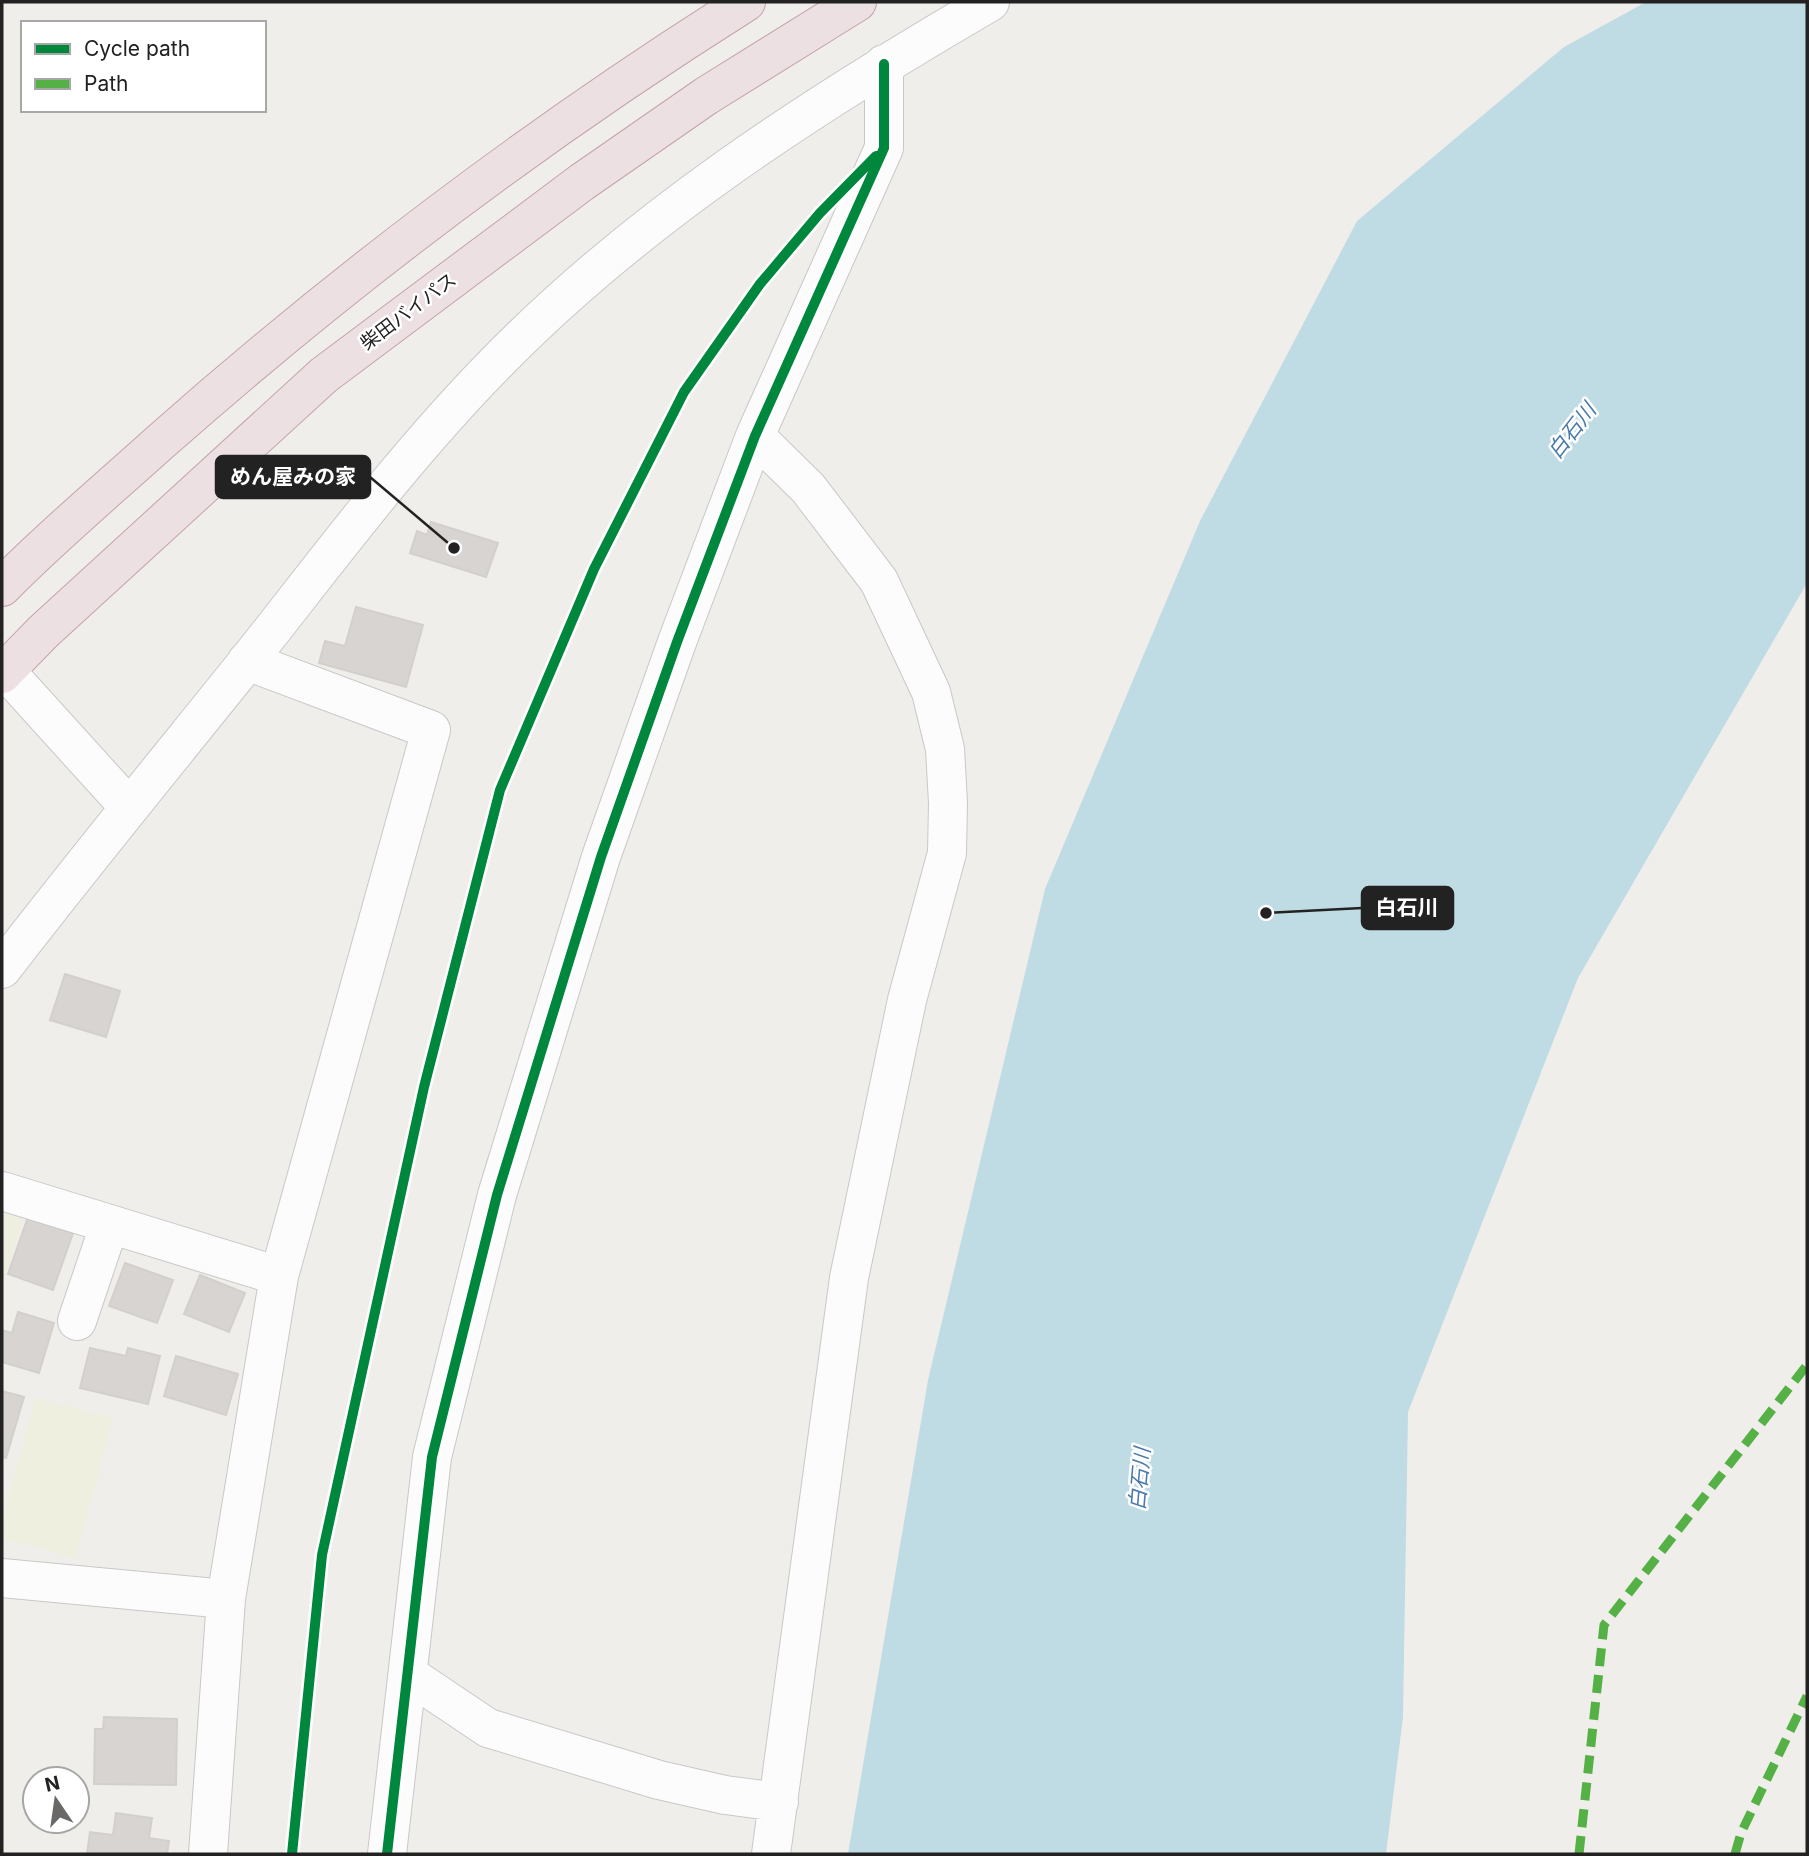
<svg xmlns="http://www.w3.org/2000/svg" width="1809" height="1856" font-family="Inter,'Noto Sans JP',sans-serif">
	<style>
		.farmland { fill: #efefdf }
		.water { fill: #bfdbe3 }
		.building { fill: #d7d4d2; stroke: #d3d0cc; stroke-width: 2 }
		.lines { fill: none; stroke-linecap: round; stroke-linejoin: round }
		.minor-casing { stroke: #c9c8c7; stroke-width: 40 }
		.highway-casing { stroke: #c5a2ac; stroke-width: 40 }
		.minor { stroke: #fdfcfc; stroke-width: 38 }
		.highway { stroke: #ece0e2; stroke-width: 38 }
		.quiet { stroke: #55b145; stroke-width: 9; stroke-dasharray: 18 9; stroke-linecap: butt }
		.cycleway-casing { stroke: #fff; stroke-width: 15 }
		.cycleway { stroke: #00873e; stroke-width: 10 }
		.labels { text-anchor: middle; stroke-width: 5; stroke-linejoin: round; paint-order: stroke }
		.street-label { font-size: 19px; fill: #222; stroke: #fff }
		.water-label { font-size: 21px; font-style: italic; fill: #4a7aab; stroke: #fff }
		.leader { fill: none; stroke: #222; stroke-width: 2.5 }
		.callout-dot { fill: #222; stroke: #fff; stroke-width: 2.5 }
		.callout { fill: #222; stroke: #222; stroke-width: 2.5 }
		.callout-label { font-size: 21px; text-anchor: middle; font-weight: bold; fill: #fff }
	</style>
	<rect width="100%" height="100%" fill="#f0eeeb"/>
	<!-- farmland -->
	<path class="farmland" d="M2,1213L23,1219L2,1287Z
		M35,1398L113,1418L76,1558L2,1538V1521Z"/>
	<!-- water -->
	<path class="water" d="M1646,2H1807V583L1578,978L1408,1412L1403,1717L1386,1854H848L928,1380L1045,889L1200,521L1357,221L1564,47Z"/>
	<!-- building -->
	<path class="building" d="M431,522L498,543L486,577L410,553L417,531L427,535Z
		M356,607L423,625L406,687L319,663L325,641L345,646Z
		M65,974L120,991L106,1037L50,1020Z
		M28,1217L73,1233L53,1290L8,1274Z
		M125,1263L173,1280L157,1323L109,1306Z
		M200,1275L245,1293L229,1332L184,1314Z
		M18,1312L54,1323L39,1373L2,1362V1330L12,1333Z
		M90,1348L126,1356L128,1348L160,1356L148,1404L80,1388Z
		M176,1356L238,1374L226,1415L164,1396Z
		M2,1391L24,1397L6,1458L2,1457Z
		M104,1717L177,1719L176,1785L94,1784L95,1729H103Z
		M116,1813L152,1818L149,1838L169,1841L167,1854H87L90,1832L113,1835Z"/>
	<g class="lines">
		<!-- minor casing -->
		<g class="minor-casing">
			<path id="minor" d="M755,436L808,488L879,581L931,692L945,749L948,803L947,853L907,1000L849,1278L771,1854
				M247,661L431,730L279,1276
				M2,667L128,806
				M2,969C82,865 165,764 247,662C327,561 403,458 494,365C637,218 813,105 990,2
				M2,1191L279,1276L226,1599L208,1854
				M77,1321L109,1226
				M2,1578L226,1599
				M409,1675L488,1728L659,1780L725,1795L779,1802
				M387,1854L432,1457L497,1195L601,857L677,642L755,436L884,148V64"/>
		</g>
		<!-- highway casing -->
		<g class="highway-casing">
			<path id="highway" d="M2,587C51,537 106,491 158,444C342,281 538,133 746,2
				M2,674L43,632L324,375L582,182L706,96L857,2"/>
		</g>
		<!-- minor -->
		<use href="#minor" class="minor"/>
		<!-- highway -->
		<use href="#highway" class="highway"/>
		<!-- quiet -->
		<path class="quiet" d="M1579,1854L1604,1625L1807,1365
			M1735,1854L1741,1833L1807,1696"/>
		<!-- cycleway casing -->
		<g class="cycleway-casing">
			<path id="cycleway" d="M292,1854L322,1555L424,1087L500,790L594,569L684,392L760,284L820,213L876,156
				M387,1854L432,1457L497,1195L601,857L677,642L755,436L884,148V64"/>
		</g>
		<!-- cycleway -->
		<use href="#cycleway" class="cycleway"/>
	</g>
	<g class="labels">
		<!-- street labels -->
		<g class="street-label">
			<text transform="translate(408 311) rotate(-37)" y="7">柴田バイパス</text>
		</g>
		<!-- water labels -->
		<g class="water-label">
			<text transform="translate(1572 431) rotate(-52)" y="7">白石川</text>
			<text transform="translate(1140 1479) rotate(-85)" y="7">白石川</text>
		</g>
	</g>
	<!-- callouts -->
	<path class="leader" d="M454 548L370 477M1266 913L1362 908"/>
	<g class="callout-dot">
		<circle cx="454" cy="548" r="7"/>
		<circle cx="1266" cy="913" r="7"/>
	</g>
	<g class="callout">
		<rect x="216" y="456" width="154" height="42" rx="7"/>
		<rect x="1362" y="887" width="91" height="42" rx="7"/>
	</g>
	<g class="callout-label">
		<text x="293" y="484">めん屋みの家</text>
		<text x="1407" y="915">白石川</text>
	</g>
	<!-- border -->
	<rect width="1809" height="1856" fill="none" stroke="#222222" stroke-width="7"/>
	<!-- legend -->
	<rect x="21" y="21" width="245" height="91" fill="#ffffff" stroke="#a7a7a7" stroke-width="2"/>
	<rect x="35" y="44" width="35" height="10" fill="#00873e" stroke="#a7a7a7" stroke-width="2"/>
	<text x="84" y="56" font-size="21" fill="#222222">Cycle path</text>
	<rect x="35" y="79" width="35" height="10" fill="#55b145" stroke="#a7a7a7" stroke-width="2"/>
	<text x="84" y="91" font-size="21" fill="#222222">Path</text>
	<!-- north arrow -->
	<g transform="translate(56 1800) rotate(347)"><circle r="33" fill="#ffffff" stroke="#a7a7a7" stroke-width="2"/>
	<path d="M0-5L12 26L0 18L-12 26Z" fill="#6a6968"/>
	<text y="-10" font-size="19" font-weight="bold" text-anchor="middle" fill="#222222">N</text>
	</g>
</svg>
